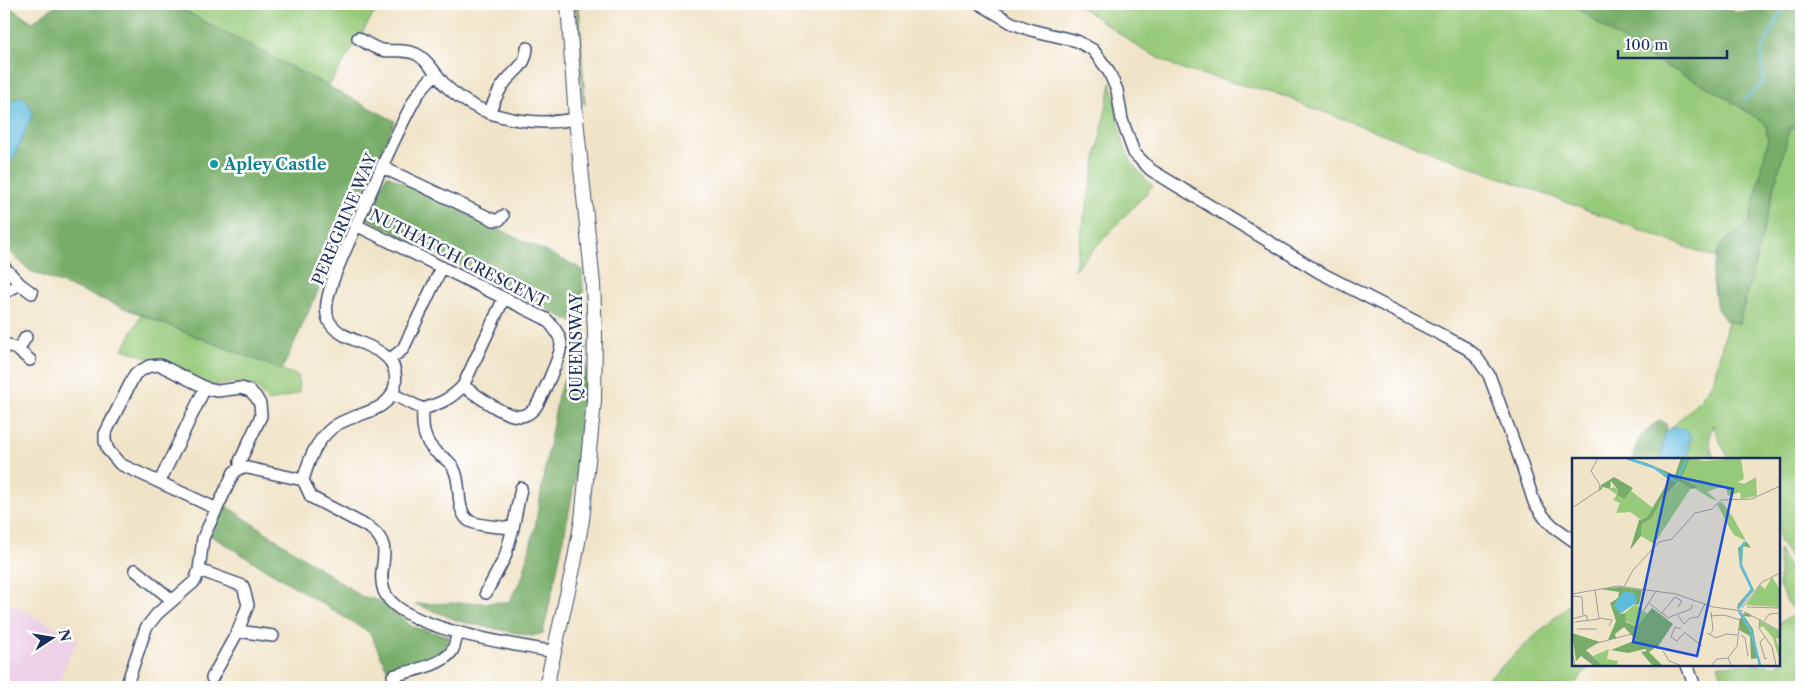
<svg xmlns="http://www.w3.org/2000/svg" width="1805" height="691" font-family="'Libre Caslon Text',serif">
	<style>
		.built { fill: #eed0e7 }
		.green { fill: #96c979; stroke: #587c6c }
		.forest { fill: #78ad69; stroke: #4a6e64 }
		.water { fill: #5ebcdc; stroke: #3c769d }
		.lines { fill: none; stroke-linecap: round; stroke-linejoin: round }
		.stream { stroke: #5ebcdc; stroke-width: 2 }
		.minor-casing { stroke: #3b4a6e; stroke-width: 14 }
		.major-casing { stroke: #3b4a6e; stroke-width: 16 }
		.minor { stroke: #fff; stroke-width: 11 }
		.major { stroke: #fff; stroke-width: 14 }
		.culture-dot { fill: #0f9aa8; stroke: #fff; stroke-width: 2 }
		.labels { text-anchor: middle; stroke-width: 5; stroke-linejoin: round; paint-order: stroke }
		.culture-label { font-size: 16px; font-weight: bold; fill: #0d838f; stroke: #fff; text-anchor: start }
		.street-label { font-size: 16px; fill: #1b2f5e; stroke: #fff }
		.inset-river { fill: none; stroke: #5ebcdc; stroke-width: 2.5 }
		.inset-road { fill: none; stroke: #9b9c9e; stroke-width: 1 }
		.view { fill: #1d4ed8; fill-opacity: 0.15; stroke: #1d4ed8; stroke-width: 2.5 }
		.inset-edge { fill: none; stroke: #1b2f5e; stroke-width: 2.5 }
	</style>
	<rect width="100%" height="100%" fill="#fff"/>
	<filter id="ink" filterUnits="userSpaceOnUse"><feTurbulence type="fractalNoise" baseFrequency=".02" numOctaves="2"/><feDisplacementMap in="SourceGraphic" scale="10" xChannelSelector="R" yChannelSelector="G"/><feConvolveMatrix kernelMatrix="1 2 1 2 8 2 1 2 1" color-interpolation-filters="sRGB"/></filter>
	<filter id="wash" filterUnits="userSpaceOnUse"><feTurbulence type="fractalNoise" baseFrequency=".0096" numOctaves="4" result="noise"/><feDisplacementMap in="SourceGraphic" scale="20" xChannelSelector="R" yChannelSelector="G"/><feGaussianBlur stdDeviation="1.12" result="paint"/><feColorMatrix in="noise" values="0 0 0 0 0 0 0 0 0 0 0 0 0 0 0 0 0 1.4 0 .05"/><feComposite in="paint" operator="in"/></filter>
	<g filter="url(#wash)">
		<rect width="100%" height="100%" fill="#f0e4c8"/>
		<!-- built -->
		<path class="built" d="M7,602L78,639L56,687H4V609Z"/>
		<!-- green -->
		<path class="green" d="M173,4H380L328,87L216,28Z
			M1077,4H1571L1636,50L1719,93L1766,124L1768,140L1750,222L1721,245L1716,258L1308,106L1288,97L1181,69L1143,50Z
			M1111,83C1123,124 1115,155 1153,186L1074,270Z
			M1790,127L1801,131V577L1779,540V460H1730L1722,446L1713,425C1707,437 1710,446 1714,458L1712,460H1683L1688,455L1686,429L1672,427L1701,398L1713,382L1728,321L1739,324Z
			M141,315L298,376L299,393L268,402L257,387L233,383L211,386L174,367L123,349Z
			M1779,550L1797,582L1801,584V687H1725L1718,665H1779V622L1795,615L1779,587Z
			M1574,600V665H1591L1572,687H1474L1489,678Z"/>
		<!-- forest -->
		<path class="forest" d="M4,4L33,22L57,4H173L216,28L395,121L282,370L30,271L4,246V164L6,165L13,100L4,111Z
			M576,4H579L585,105L583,102Z
			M1571,4H1702L1737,12H1750L1752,4H1801V131L1790,127L1739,324L1725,320L1717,309L1712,274L1721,245L1750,221L1768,140L1766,124L1719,93L1636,50Z
			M387,175L582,269C583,302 587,336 586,369C584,458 562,546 543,633L532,636L462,622L415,604L509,602L523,575L535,527L558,395L584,328L366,218Z
			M1659,421H1663L1667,425L1661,460H1633C1635,442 1643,430 1659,421Z
			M225,505L361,596L380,601L413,627L449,636L445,650L428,660L403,664L388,671L370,633L210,535Z"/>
		<!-- water -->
		<path class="water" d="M21,97L27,101L33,113L12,162L6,165L4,164V111L13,100Z
			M1672,427L1686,429L1691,437L1688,455L1683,460H1661L1665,432Z"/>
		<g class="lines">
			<!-- stream -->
			<path class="stream" d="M1745,100L1763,83L1762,49L1785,4"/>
		</g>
	</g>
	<g filter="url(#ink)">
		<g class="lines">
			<!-- minor casing -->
			<g class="minor-casing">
				<path id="minor" d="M980,4L1012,23L1031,30L1077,41L1093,50L1108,70L1117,90L1122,120L1134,153L1151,170L1319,272L1436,332L1466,348L1475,355L1489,375L1520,459L1534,502L1544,517L1553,526L1574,541
					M358,38C365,42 373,48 382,50C393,52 406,49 416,54C429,60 437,77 447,87C481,119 532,127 576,119
					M436,74C428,81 422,88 416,97C396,133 378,175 361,214C352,236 341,258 333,280C329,292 323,310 329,321C343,348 402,341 395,385C390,415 351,412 332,428C315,442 309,460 303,480L311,497L370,528C397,548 375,567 384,591C399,630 516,644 554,652
					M489,113C494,102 498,90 506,81C517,68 525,67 527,48
					M382,167L494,220H499L503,216
					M356,225L546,319C553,326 561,335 561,345C561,355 540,402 534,409C530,413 526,416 520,416C504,417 477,395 463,386
					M4,267L20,284L32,293
					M4,293L20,284
					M4,343L18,350L30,360
					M18,350L26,337
					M389,360L403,349L442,267
					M392,394L423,409C422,427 423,442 438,454C444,458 451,462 454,469C462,484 455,508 468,520C475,526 503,527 513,528
					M423,409C439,404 451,399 463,386L504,298
					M160,481L205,388
					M217,509L120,464L108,450L105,441V434L135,374L149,366L160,365L208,389L217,391L241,388L250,391L256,397L260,404L261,416L240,461V468
					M135,570L172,600
					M199,570L243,586L248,605L238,631L212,678
					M486,593L505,557L513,528L521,488
					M238,631L273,636
					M1687,665L1695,687
					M393,676C409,671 442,666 452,651C455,646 456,638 458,632
					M126,687L146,628L157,614L195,581L199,570L203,538L234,472L240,468H248L303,480"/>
			</g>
			<!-- major casing -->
			<g class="major-casing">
				<path id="major" d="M546,687L574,564L582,520L594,401L595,333L593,284L576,119L568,4"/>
			</g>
			<!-- minor -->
			<use href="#minor" class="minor"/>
			<!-- major -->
			<use href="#major" class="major"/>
		</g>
	</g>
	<!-- markers -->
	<circle class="culture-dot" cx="214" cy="164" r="5"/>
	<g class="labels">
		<!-- culture labels -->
		<g class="culture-label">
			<text x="224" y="170">Apley Castle</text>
		</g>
		<!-- street labels -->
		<g class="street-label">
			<text transform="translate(344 219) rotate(-67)" y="6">PEREGRINE WAY</text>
			<text transform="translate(459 258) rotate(27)" y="6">NUTHATCH CRESCENT</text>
			<text transform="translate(576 347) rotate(-90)" y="6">QUEENSWAY</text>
		</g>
	</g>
	<!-- overview -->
	<g transform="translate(1572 458)">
		<rect width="208" height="208" fill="#f0e4c8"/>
		<path d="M118,0L132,3L169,0L172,21L165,24L172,26L184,19L185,38L169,41L168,34L156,38L154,30H145L135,34L146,43L138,40L108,21ZM108,23L119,30L82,86L69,78L70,66L80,60L90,41ZM42,29L46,32L45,38L50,41L58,32L81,50L75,59L68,61L58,54L44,55L48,45L41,42L45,37L37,31ZM150,44L161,59L174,83L162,77L156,67L145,46ZM200,119L207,130V149L174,147L188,127L193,131ZM63,146L76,156L65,169L52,162L53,155ZM188,163L207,173V180L204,181L207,190V201L201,180L191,168L188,170ZM37,191L35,201L46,203L45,207H30L21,198Z" fill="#96c979"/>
		<path d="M52,0L72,4L103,17L109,0H118L109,21L126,29L120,31L107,23L90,41L80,60L70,66L69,78L58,92L67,62L75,59L97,22L83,11ZM42,19L61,30L52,41L45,38L46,32L39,23L38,31L31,29L27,34L29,27ZM174,83L179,90L171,88L170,108L182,132L167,150H165L166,146L179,131L168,109L166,90ZM48,129L70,132L67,147L63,146V136L52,134L46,145L48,156L53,155L54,164L65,169L80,150L101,166L87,187L77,194L90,207H80L69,194L75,193L73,191L56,195L39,192L64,182L52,169L43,176L44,180L36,182L44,163L38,145L46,140L47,134L28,131ZM175,155L180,159L172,158L181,171L186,200L179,201L178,178L167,172L168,162L172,156ZM0,175L28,184L14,192L30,207H21L9,198L4,203Z" fill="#78ad69"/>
		<path d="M52,133L63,136L65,144L48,156L42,147Z" fill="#5ebcdc"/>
		<path class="inset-river" d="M54,0L81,9L105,24M106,19L115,0M166,151L180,131L169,107V90L173,84M167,153L179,173L188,207"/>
		<path class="inset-road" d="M0,50L27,32L28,27L19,13L26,0M52,129L61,112L87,84L100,81L123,55L140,51L149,42L180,41L208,28M0,136L46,128L104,136L141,149L171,153M0,138L10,139L11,157M77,145L96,160L105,156L112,166L118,160L126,159L133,146M175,149L208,150M170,150L190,124L208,115M72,152L84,133M173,154L208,173M89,156L103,139L110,143L106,149M106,156L119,151L120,147M138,158L152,157L168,162M27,160L40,162L37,168M0,161L14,157L16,163M188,161L187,170L200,189L204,207M192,163L197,156L208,155M3,164L27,161L23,132M5,171H25M109,171L103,169L99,179L105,183L113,174M112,174L130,188M135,175L144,180L154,176L165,177M138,176L141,172L139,154M169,177L173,180L176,198M193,179L188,184L193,201L195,200M0,182L28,207M0,192L3,207M11,192L18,187L59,176L62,180M91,193L97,203L108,207M140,207L145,201L156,200M159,207L156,200L165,188L168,161L173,154"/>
		<path class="view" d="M97,17L161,31L125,198L61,184Z"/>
		<rect width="208" height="208" class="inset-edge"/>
	</g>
	<!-- margin -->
	<rect width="1805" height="691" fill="none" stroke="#fff" stroke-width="20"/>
	<!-- north arrow -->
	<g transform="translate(52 638) rotate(78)" stroke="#ffffff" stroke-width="4" paint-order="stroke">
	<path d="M0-4L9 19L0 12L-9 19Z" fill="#1b2f5e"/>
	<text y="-8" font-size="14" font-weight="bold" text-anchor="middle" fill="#1b2f5e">N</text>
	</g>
	<!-- scale -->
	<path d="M1618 50v8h109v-8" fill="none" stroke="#1b2f5e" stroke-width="2.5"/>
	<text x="1625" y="50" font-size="15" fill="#1b2f5e" stroke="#ffffff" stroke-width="4" paint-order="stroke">100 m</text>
</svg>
